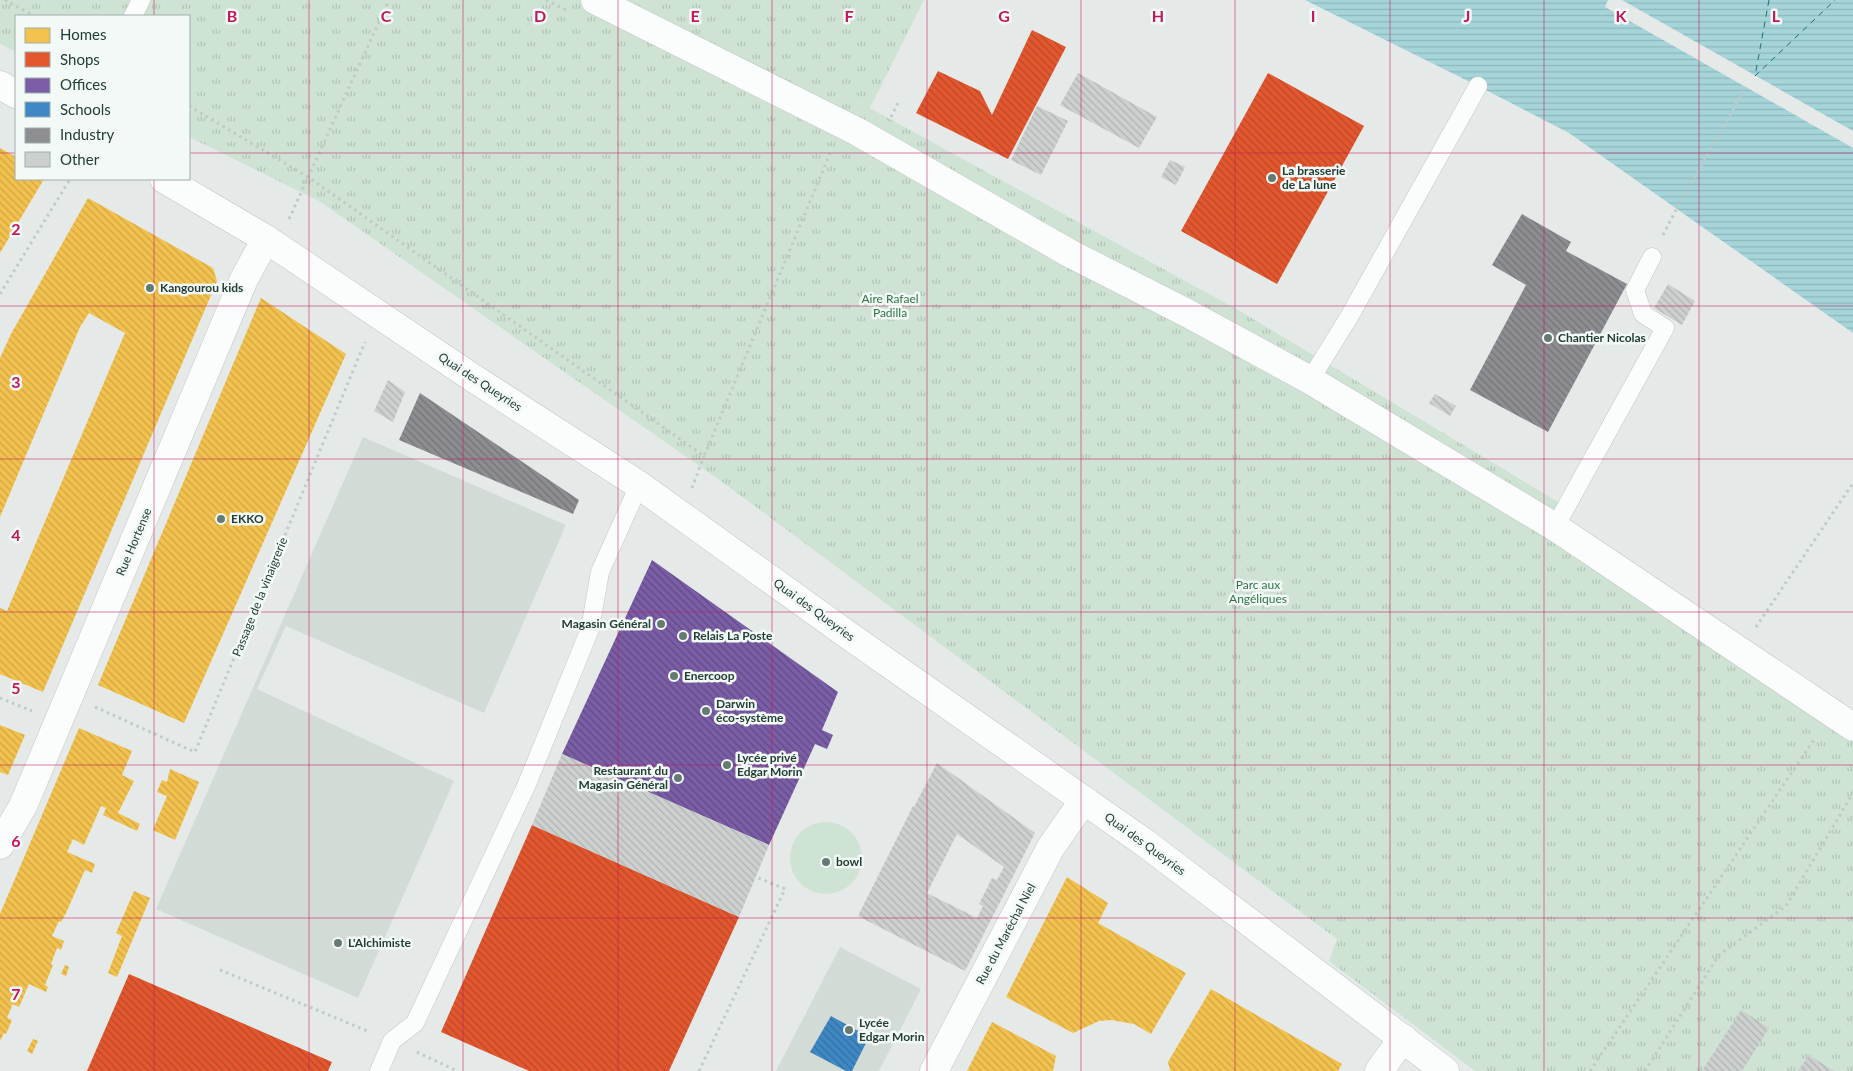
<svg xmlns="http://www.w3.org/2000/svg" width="1853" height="1071" font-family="Lato,sans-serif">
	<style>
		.built { fill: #d3dbd7 }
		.grass { fill: url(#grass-tufts) }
		.pitch { fill: #cee3d4 }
		.water { fill: url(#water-rules) }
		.pier { fill: #e5eae8 }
		.homes { fill: url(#homes-back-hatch) }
		.shops { fill: url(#shops-back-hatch) }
		.offices { fill: url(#offices-back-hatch) }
		.schools { fill: url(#schools-back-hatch) }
		.industry { fill: url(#industry-back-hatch) }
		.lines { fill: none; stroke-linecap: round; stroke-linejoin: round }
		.ferry { stroke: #1c6f7a; stroke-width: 1; stroke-dasharray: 6 5; stroke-linecap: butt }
		.building { fill: url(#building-back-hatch); fill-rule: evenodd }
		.service-casing { stroke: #c2c7c5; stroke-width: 19 }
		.minor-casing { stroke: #c2c7c5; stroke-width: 29 }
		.secondary-casing { stroke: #c0c8c5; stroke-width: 29 }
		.path { stroke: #c1cac6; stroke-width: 3; stroke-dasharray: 2.5 4; stroke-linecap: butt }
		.service { stroke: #fbfcfc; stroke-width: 18 }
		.minor { stroke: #fbfcfc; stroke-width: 28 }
		.secondary { stroke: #fbfcfc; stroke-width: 28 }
		.grid { fill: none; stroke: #c2185b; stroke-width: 1; stroke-opacity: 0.55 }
		.poi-dot { fill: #667a74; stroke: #f3f9f6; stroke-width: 2 }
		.labels { text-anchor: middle; stroke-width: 5; stroke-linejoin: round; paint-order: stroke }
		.poi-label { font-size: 12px; font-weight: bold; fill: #223e35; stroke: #f3f9f6; text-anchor: start }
		.park-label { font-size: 12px; fill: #2c7545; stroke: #f3f9f6 }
		.street-label { font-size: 12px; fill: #223e35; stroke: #f3f9f6 }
		.grid-label { font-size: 16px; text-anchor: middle; font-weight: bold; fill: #c2185b; stroke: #f3f9f6; stroke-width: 5; stroke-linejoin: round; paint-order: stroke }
	</style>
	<defs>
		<pattern id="grass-tufts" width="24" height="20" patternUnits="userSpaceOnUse" patternTransform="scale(1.25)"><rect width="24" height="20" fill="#cee3d4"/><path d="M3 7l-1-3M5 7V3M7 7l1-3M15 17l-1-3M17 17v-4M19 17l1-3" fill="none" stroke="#b1c4b7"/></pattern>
		<pattern id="water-rules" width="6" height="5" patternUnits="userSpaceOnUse" patternTransform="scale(1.25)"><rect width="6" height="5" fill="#a5d4d9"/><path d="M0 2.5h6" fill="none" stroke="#8eb7bb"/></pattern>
		<pattern id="homes-back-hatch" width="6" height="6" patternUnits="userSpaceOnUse" patternTransform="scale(1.25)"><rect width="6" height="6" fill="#f2c14e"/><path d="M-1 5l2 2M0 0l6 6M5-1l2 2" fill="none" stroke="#cfa745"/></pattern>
		<pattern id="shops-back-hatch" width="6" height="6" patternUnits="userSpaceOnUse" patternTransform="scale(1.25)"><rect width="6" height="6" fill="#e4572e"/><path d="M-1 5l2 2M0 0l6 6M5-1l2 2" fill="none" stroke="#b84928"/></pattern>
		<pattern id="offices-back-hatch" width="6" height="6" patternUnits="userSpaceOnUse" patternTransform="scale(1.25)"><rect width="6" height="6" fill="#7b5ea7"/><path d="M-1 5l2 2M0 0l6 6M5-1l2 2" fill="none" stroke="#5f4b81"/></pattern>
		<pattern id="schools-back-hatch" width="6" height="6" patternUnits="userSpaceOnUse" patternTransform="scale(1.25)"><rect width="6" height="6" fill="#3f88c5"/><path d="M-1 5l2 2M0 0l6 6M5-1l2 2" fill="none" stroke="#3471a1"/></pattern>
		<pattern id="industry-back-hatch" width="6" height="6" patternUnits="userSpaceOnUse" patternTransform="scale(1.25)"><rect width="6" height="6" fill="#8d8d92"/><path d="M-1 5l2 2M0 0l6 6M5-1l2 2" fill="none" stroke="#737578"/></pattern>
		<pattern id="building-back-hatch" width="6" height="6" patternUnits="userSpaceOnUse" patternTransform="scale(1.25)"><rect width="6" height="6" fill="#ccd1cf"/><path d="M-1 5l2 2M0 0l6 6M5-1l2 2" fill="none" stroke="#afb4b2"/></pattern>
	</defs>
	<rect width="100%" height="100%" fill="#e5eae8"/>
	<!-- built -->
	<path class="built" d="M363,437L566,525L484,713L286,626L257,689L454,781L358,998L156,909Z
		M840,947L921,989L879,1071H776Z"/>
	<!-- grass -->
	<path class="grass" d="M0,0H924L870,108L1240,311L1570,509L1553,540L1853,742V1071H1475L1329,961L1337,939L721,481L319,201L189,137V16H16V52L0,44Z"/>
	<!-- pitch -->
	<path class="pitch" d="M790 858a36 36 0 1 1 72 0a36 36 0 1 1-72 0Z"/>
	<!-- water -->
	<path class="water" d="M1305,0H1853V333L1569,133L1478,86Z"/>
	<!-- pier -->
	<path class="pier" d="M1608,0H1622L1853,131V148L1605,7Z"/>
	<!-- homes -->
	<path class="homes" d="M0,148L16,157V179H44L0,253Z
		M88,198L213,268L217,281L43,692L0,674V608L7,611L125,333L89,313L80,327L0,517V358L11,334Z
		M261,298L346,354L184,723L98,685Z
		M0,725L25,735L8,775L0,772Z
		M79,728L132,751L122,775L134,781L118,813L140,824L137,831L103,815L106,808L101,806L84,845L73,839L67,852L95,864L92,873L85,870L66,913L61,922L59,921L52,936L64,941L61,950L57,948L51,964L53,965L45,985L48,987L46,992L29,984L19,1007L13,1004L12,1006L7,1018L12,1020L6,1034L4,1033L0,1041V914Z
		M170,769L199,782L175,840L153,830L167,796L157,792L162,780L167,782Z
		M1067,877L1108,903L1098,923L1186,973L1151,1034L1134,1024L1111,1020L1099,1021L1073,1033L1006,997Z
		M134,891L150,898L117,977L108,973L122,936L116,933Z
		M65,965L69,967L66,976L61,974Z
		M1211,989L1342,1064L1338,1071H1170L1168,1062Z
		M992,1022L1056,1056L1053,1071H967Z
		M33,1039L38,1041L32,1054L27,1051Z"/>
	<!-- shops -->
	<path class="shops" d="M1032,30L1066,47L1008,159L916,113L938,71L980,91L992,115Z
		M1268,73L1364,126L1277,284L1181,231Z
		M532,825L739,917L669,1071H529L441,1032Z
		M129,974L332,1062L328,1071H87Z"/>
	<!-- offices -->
	<path class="offices" d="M652,560L838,692L822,730L833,735L827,749L815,744L769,845L562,754Z"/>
	<!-- schools -->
	<path class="schools" d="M831,1016L869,1037L852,1071H846L810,1052Z"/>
	<!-- industry -->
	<path class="industry" d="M1522,214L1571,242L1566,251L1627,284L1548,432L1470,390L1526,285L1492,265Z
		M420,393L579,500L573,514L399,440Z"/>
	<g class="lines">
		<!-- ferry -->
		<path class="ferry" d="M1769,0L1755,76L1835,0"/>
	</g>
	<!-- building -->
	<path class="building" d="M1078,73L1157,117L1139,148L1060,105Z
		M1037,106L1068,121L1041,175L1011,160Z
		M1170,160L1185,167L1176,185L1161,177Z
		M1668,284L1695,301L1682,325L1654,308Z
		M388,380L405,392L393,422L374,411Z
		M1435,394L1456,406L1450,416L1429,403Z
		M562,754L769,845L739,917L532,825Z
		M937,763L1035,833L965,971L858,916L913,806L914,807ZM957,834L1004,867L997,880L992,878L979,904L983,906L977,918L927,893Z
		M1741,1010L1769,1028L1742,1071H1702Z
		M1809,1055L1834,1071H1798Z"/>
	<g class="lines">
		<!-- service casing -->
		<g class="service-casing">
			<path id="service" d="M133,16L141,0
				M1310,380L1349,317L1478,86
				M1555,527L1665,328L1643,314L1635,290L1652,257
				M379,1071L392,1041L415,1023L527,784L590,629L600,572L639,485"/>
		</g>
		<!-- minor casing -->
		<g class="minor-casing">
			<path id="minor" d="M595,0L858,132L1069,253L1187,313L1310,380L1555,527L1853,727
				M0,845L23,806L244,279L266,239
				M934,1071L1051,847L1084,800
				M1379,1071L1403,1038"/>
		</g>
		<!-- secondary casing -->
		<g class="secondary-casing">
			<path id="secondary" d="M0,85L16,94
				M164,179L266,239L473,378L639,485L848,635L1145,843L1445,1071"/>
		</g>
		<!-- path -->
		<path class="path" d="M5,0L34,16
			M546,0L568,11
			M189,106L308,177L704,456L831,151
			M891,117L898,103
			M289,219L389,0
			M1663,235L1677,208L1746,87
			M0,294L70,179
			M692,488L704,456
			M1756,627L1853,483
			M0,698L32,711
			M95,707L195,752L365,342
			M220,970L370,1032
			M417,1052L457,1071
			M699,1071L785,889L756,877
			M1590,1071L1815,738
			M1645,1071L1719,955L1786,906L1853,793"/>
		<!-- service -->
		<use href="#service" class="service"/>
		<!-- minor -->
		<use href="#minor" class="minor"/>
		<!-- secondary -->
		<use href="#secondary" class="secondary"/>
	</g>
	<!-- grid -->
	<path class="grid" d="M154,0V16M309,0V1071M463,0V1071M618,0V1071M772,0V1071M927,0V1071M1081,0V1071M1235,0V1071M1390,0V1071M1544,0V1071M1699,0V1071M0,153H16M189,153H1853M154,179V1071M0,306H1853M0,459H1853M0,612H1853M0,765H1853M0,918H1853"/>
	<!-- markers -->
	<g class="poi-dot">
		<circle cx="1272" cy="178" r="5"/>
		<circle cx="150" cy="288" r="5"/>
		<circle cx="1548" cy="338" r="5"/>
		<circle cx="221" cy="519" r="5"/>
		<circle cx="661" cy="624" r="5"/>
		<circle cx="683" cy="636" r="5"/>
		<circle cx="674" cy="676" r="5"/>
		<circle cx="706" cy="711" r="5"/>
		<circle cx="727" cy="765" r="5"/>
		<circle cx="678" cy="778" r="5"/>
		<circle cx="826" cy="862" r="5"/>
		<circle cx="338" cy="943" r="5"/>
		<circle cx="849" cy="1030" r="5"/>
	</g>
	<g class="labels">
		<!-- poi labels -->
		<g class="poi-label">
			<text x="1282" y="175">La brasserie<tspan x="1282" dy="14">de La lune</tspan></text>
			<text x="160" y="292">Kangourou kids</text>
			<text x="1558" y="342">Chantier Nicolas</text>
			<text x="231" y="523">EKKO</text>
			<text x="651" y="628" text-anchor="end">Magasin Général</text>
			<text x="693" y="640">Relais La Poste</text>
			<text x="684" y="680">Enercoop</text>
			<text x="716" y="708">Darwin<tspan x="716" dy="14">éco-système</tspan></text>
			<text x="737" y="762">Lycée privé<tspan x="737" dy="14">Edgar Morin</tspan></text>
			<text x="668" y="775" text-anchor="end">Restaurant du<tspan x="668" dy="14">Magasin Général</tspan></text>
			<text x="836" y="866">bowl</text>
			<text x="348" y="947">L'Alchimiste</text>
			<text x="859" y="1027">Lycée<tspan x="859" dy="14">Edgar Morin</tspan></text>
		</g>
		<!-- park labels -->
		<g class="park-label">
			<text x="890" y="303">Aire Rafael<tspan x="890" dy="14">Padilla</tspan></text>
			<text x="1258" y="589">Parc aux<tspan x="1258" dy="14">Angéliques</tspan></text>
		</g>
		<!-- street labels -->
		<g class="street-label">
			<text transform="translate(480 382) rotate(33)" y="4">Quai des Queyries</text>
			<text transform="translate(134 542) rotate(-67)" y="4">Rue Hortense</text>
			<text transform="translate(260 597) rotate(-68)" y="4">Passage de la vinaigrerie</text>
			<text transform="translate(814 610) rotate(36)" y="4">Quai des Queyries</text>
			<text transform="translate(1145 844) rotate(36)" y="4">Quai des Queyries</text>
			<text transform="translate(1006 934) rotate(-62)" y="4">Rue du Maréchal Niel</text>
		</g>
	</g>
	<g class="grid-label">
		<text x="232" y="22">B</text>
		<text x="386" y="22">C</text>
		<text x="540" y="22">D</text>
		<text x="695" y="22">E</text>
		<text x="849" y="22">F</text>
		<text x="1004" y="22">G</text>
		<text x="1158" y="22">H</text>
		<text x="1313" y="22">I</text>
		<text x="1467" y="22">J</text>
		<text x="1621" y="22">K</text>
		<text x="1776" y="22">L</text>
		<text x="16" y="235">2</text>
		<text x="16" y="388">3</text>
		<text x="16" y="541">4</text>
		<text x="16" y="694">5</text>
		<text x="16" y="847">6</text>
		<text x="16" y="1000">7</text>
	</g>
	<!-- legend -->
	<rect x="15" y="15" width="175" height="165" fill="#f3f9f6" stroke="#9faea9"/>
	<rect x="25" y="28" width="25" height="15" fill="#f2c14e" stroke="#9faea9"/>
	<text x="60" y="40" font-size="15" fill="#223e35">Homes</text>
	<rect x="25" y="52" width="25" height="15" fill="#e4572e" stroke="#9faea9"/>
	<text x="60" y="65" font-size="15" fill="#223e35">Shops</text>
	<rect x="25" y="78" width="25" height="15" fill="#7b5ea7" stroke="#9faea9"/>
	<text x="60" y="90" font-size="15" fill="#223e35">Offices</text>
	<rect x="25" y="102" width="25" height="15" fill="#3f88c5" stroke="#9faea9"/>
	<text x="60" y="115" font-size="15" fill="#223e35">Schools</text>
	<rect x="25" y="128" width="25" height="15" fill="#8d8d92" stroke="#9faea9"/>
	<text x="60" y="140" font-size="15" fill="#223e35">Industry</text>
	<rect x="25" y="152" width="25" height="15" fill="#ccd1cf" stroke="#9faea9"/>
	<text x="60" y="165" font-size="15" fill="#223e35">Other</text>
</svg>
